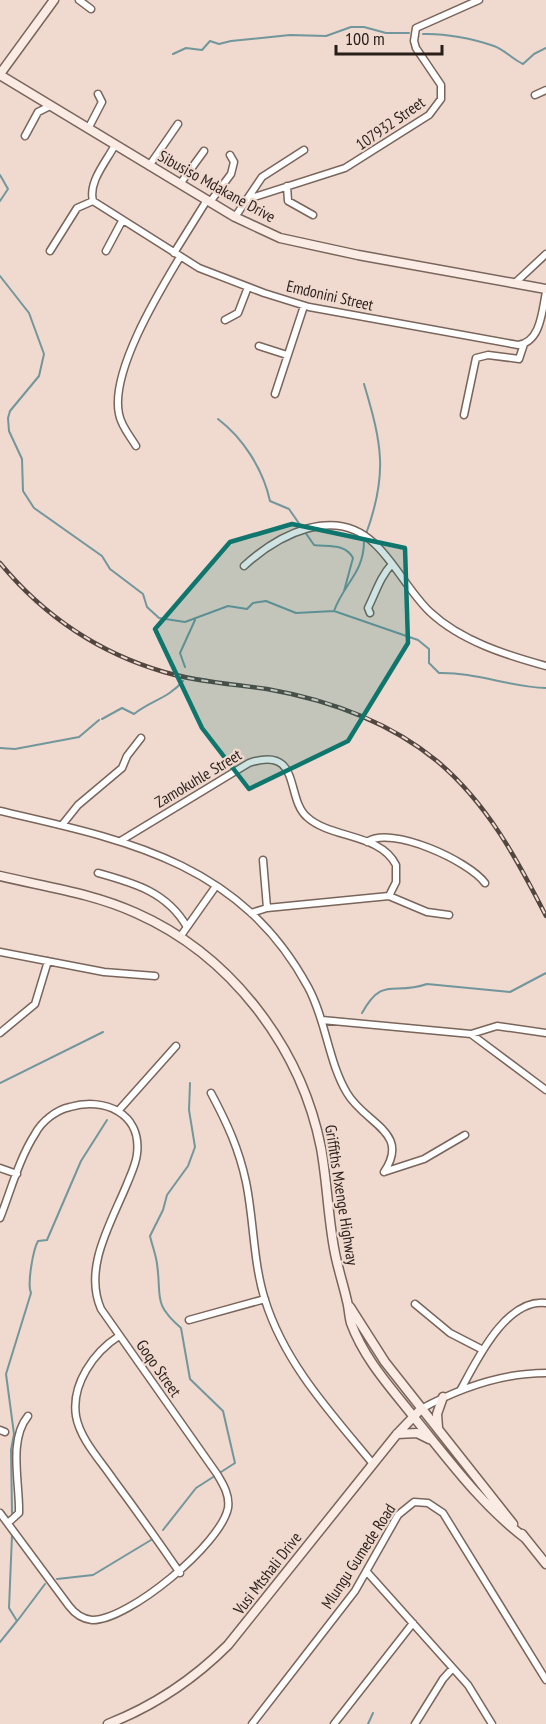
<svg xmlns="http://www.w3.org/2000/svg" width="546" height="1724" font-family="'PT Sans Narrow',sans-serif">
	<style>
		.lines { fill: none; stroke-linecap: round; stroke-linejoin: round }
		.stream { stroke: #71979d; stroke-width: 2 }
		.street-casing { stroke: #79655b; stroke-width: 9 }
		.secondary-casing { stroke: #79655b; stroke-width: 11 }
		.street { stroke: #fff; stroke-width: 6 }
		.secondary { stroke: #faece5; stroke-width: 8 }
		.rail-casing { stroke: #524640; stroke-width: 4.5 }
		.rail { stroke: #f0d9ce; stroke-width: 2; stroke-dasharray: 7; stroke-linecap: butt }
		.marked { fill: #0f766e; fill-opacity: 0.2; stroke: #0f766e; stroke-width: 4.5; stroke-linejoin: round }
		.labels { text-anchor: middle; stroke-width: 4.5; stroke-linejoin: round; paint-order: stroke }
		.street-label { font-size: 16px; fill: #281f1b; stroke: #f0d9ce }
	</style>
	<rect width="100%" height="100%" fill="#f0d9ce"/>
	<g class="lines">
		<!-- stream -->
		<path class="stream" d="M423,34C444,33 474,39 494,46C505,50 512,59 523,64L534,54L546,48
			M173,54L186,48L202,50L210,41L219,44L231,41L290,35L326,36L351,27H364L386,33H409
			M0,175L8,189L0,201
			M0,276L29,313L44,354L39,376L10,411L8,418L9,431L22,459L23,491L34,508L102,556L110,569L143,594L147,607L159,618L185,622L228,606L247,609L253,603L266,601L296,613L334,611L418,640L429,649V663L439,673C475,672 510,687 546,688
			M364,384C382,444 388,474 366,534
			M218,419C243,438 263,469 270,501L289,509L314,545C328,547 345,543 353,558L344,591
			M334,611C344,583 364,573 364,541
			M185,667L180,653L195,620
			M102,719L122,708L134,714C150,701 169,698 183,681
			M0,748L15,749L79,737L99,720
			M362,1013C383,975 393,996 427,984L510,992L546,973
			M0,1083L103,1032
			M12,1513L11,1450L14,1434L6,1374L31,1293C27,1284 33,1250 38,1241L47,1240L81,1161L107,1120
			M163,1530L196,1488L235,1463L223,1411L190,1379L181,1328C152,1303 162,1297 157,1264C156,1255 152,1245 150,1236L163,1210L167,1195L188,1166L195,1147L189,1110L190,1083
			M57,1579L93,1575L151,1540
			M18,1620L45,1584
			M0,1642L17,1621L9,1608L12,1535
			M368,1724L373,1713"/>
		<!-- street casing -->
		<g class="street-casing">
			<path id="street" d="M79,0L91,9
				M535,95L546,90
				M88,129L102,102L98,94
				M25,136L38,112L50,106
				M115,145C106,162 88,182 93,201L199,268L264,293L309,307L518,345C541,342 542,311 546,292
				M149,166L178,124
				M180,184L204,151
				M287,186L288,201L313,215
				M245,200L345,168L429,115L441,99V85L416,48L414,41L416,28L479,0
				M210,202L231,174L234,162L230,155
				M235,217L262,177L304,150
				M50,251L77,208L93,201
				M106,251L122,221
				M174,253L207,200
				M516,282L546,254
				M225,320L238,313L248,287
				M259,346L287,355
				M275,394L304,306
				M464,415L476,358L488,355L519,359L524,344
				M136,446C130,436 121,426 119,414C110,372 159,292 180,257
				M244,566C279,534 335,505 375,544C396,564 409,592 430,612C461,641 506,655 546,666
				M370,613L368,608C376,592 380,577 392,564
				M0,811C126,840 240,862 308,987C326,1020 328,1061 347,1093C365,1124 411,1132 384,1172
				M62,825L78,805L122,768L127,756L141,738
				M122,840L249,763C302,745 285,798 307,817C331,839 380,833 396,865V882L389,896L267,908L251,913
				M367,842C391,825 469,861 485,883
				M263,860L267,908
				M98,873C134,883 167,892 187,927
				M389,896L427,912L449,915
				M180,937L216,886
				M0,952L104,972L155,976
				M322,1020L471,1034L546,1090
				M0,1033L35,1004L48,961
				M471,1034L497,1026L546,1033
				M211,1093C227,1123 239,1149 246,1182C254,1221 253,1262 265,1300C285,1364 331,1413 373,1464
				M119,1110L176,1046
				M0,1168L17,1174
				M384,1172L424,1159L465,1135
				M0,1218C11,1190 19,1159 35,1134C42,1121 56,1110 70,1107C104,1097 142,1113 137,1154C136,1164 131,1174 127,1184C111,1223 83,1268 101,1309L217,1474C223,1484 230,1495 228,1508C221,1544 128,1621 92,1620C82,1619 75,1614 69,1606L0,1513
				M415,1304L450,1333L483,1350
				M189,1320L265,1299
				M119,1336C94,1352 71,1384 76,1416C80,1439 100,1460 113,1479C136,1510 158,1541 180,1573
				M461,1389C477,1360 506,1298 546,1303
				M421,1409C460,1388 502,1373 546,1373
				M0,1430L5,1432
				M9,1522L19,1513C20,1484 8,1440 28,1416
				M367,1572L468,1685L492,1724
				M252,1724L355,1591L398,1515L414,1502L428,1503L443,1513L546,1680
				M334,1724L413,1623
				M415,1724L443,1679L452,1669"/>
		</g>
		<!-- secondary casing -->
		<g class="secondary-casing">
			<path id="secondary" d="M0,74L54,0
				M0,75L235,217L280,238L358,255L546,289
				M0,876C46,887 92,893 136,913C231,955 301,1047 321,1148C327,1181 328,1215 334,1248C337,1266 343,1283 347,1301C349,1308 349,1316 351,1323C365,1361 393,1390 417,1421C451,1463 482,1505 525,1538
				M350,1307L385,1362L513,1524
				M438,1428L437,1414L443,1397
				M397,1434L417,1433L429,1439
				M522,1534L546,1564
				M108,1724C154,1706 193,1680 228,1645L397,1434L421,1409"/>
		</g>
		<!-- street -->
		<use href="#street" class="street"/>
		<!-- secondary -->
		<use href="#secondary" class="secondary"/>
		<!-- rail casing -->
		<g class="rail-casing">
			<path id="rail" d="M0,563C43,615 99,653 164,672C198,682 233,684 267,689C329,700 388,721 437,761C487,803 517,859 546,916"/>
		</g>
		<!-- rail -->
		<use href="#rail" class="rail"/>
	</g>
	<!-- marked area -->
	<path class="marked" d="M292,524L405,548L408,643L348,741L249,789L202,728L155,629L230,542Z"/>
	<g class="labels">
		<!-- street labels -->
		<g class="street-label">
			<text transform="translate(390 123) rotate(-35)" y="6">107932 Street</text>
			<text transform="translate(217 186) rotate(29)" y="6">Sibusiso Mdakane Drive</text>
			<text transform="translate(330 295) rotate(13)" y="6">Emdonini Street</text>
			<text transform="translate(198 778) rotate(-31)" y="6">Zamokuhle Street</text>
			<text transform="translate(342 1195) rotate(81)" y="6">Griffiths Mxenge Highway</text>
			<text transform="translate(159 1368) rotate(55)" y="6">Goqo Street</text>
			<text transform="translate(358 1556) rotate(-57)" y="6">Mlungu Gumede Road</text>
			<text transform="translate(267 1573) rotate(-52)" y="6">Vusi Mtshali Drive</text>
		</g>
	</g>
	<!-- scale -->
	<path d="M336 45v9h106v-9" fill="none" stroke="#281f1b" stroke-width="3"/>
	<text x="345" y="45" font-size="18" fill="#281f1b" stroke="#f0d9ce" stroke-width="4.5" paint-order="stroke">100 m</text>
</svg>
